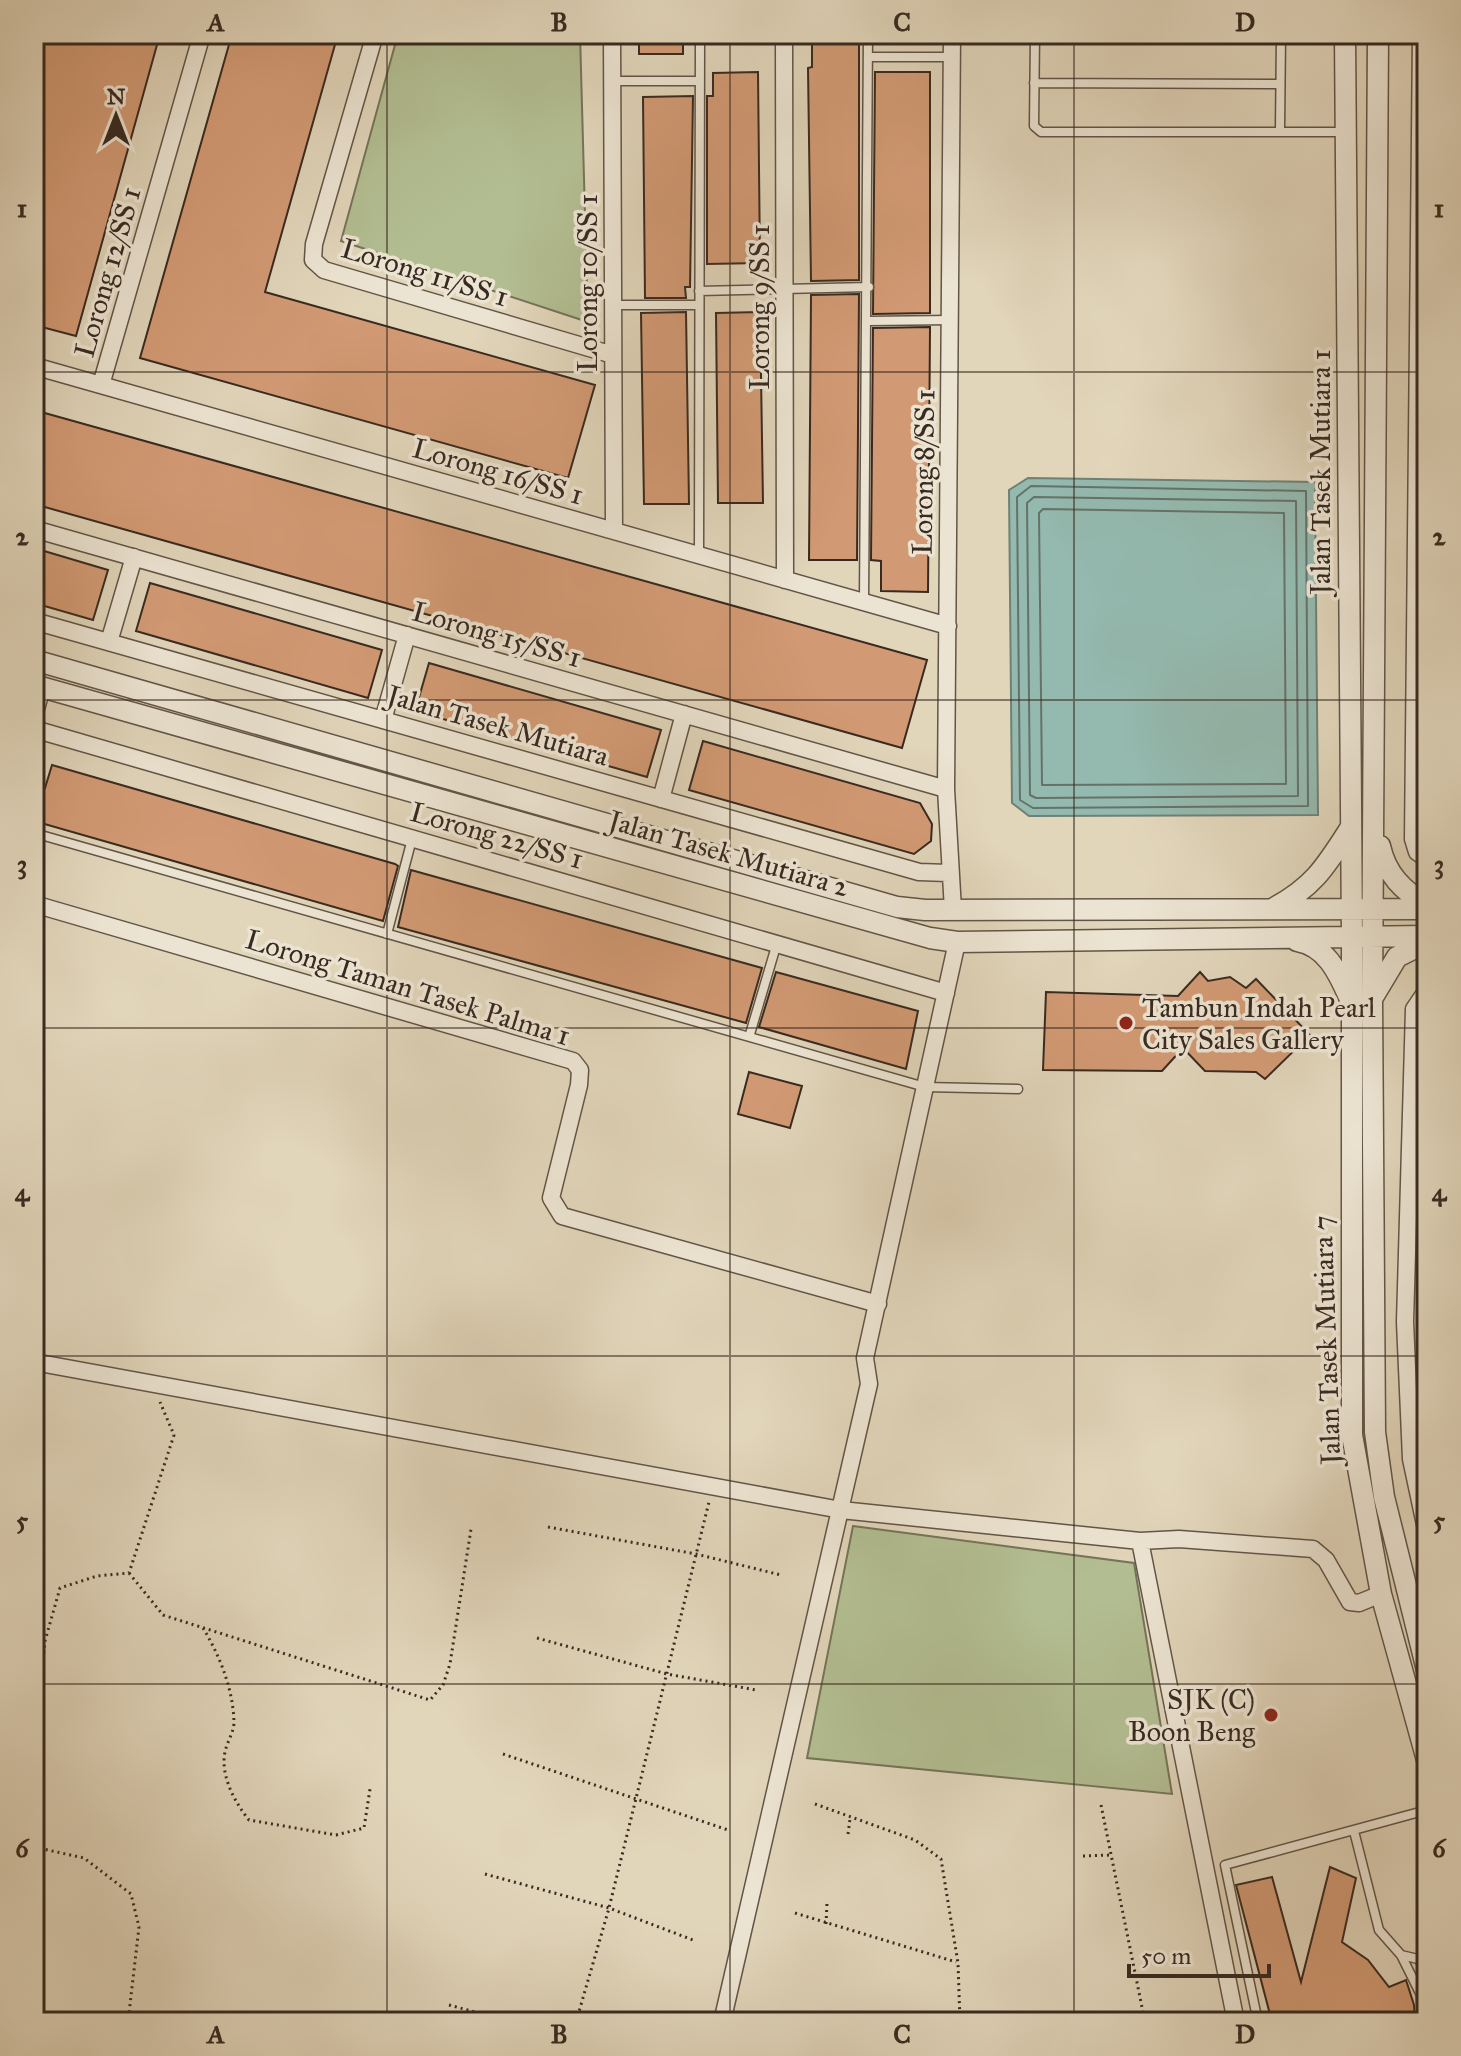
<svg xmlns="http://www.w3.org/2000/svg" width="1461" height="2056" font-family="'IM FELL Great Primer',serif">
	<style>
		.green { fill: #b2bd91; stroke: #757459; stroke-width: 2 }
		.water { fill: #94b9af; stroke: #6f8076; stroke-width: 2 }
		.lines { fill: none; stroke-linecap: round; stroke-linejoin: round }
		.shore { stroke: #667268; stroke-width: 2 }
		.building { fill: #d29a74; stroke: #382a21; stroke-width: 2 }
		.service-casing { stroke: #625547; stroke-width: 11 }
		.minor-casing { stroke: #625547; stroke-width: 19 }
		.tertiary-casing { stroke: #625547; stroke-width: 23 }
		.path { stroke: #382a21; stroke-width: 3; stroke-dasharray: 2 4; stroke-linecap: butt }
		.service { stroke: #ece4d2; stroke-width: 8 }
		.minor { stroke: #ece4d2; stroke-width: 16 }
		.tertiary { stroke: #ece4d2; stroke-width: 20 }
		.grid { fill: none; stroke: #382a21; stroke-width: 2; stroke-opacity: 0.55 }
		.poi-dot { fill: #8f2418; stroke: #ece4d2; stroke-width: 3 }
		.labels { text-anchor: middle; stroke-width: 7; stroke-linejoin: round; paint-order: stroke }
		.street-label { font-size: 28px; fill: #382a21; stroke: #ece4d2 }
		.poi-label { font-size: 28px; fill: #382a21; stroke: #ece4d2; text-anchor: start }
		.neatline { fill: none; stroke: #382a21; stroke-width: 3 }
		.grid-label { font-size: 26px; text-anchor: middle; font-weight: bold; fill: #382a21 }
	</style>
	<rect width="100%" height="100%" fill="#e1d5ba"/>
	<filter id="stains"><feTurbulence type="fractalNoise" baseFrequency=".0025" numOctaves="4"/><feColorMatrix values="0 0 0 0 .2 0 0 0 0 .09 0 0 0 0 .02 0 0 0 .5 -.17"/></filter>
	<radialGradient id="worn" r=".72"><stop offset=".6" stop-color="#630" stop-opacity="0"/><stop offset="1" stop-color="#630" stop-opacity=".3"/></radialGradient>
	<!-- green -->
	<path class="green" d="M398,34H580L588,322L341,241Z
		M853,1526L1134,1563L1172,1794L807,1758Z"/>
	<!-- water -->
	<path class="water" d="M1028,478L1315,482L1318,815L1029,816L1012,803L1009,490Z"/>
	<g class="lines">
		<!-- shore -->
		<path class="shore" d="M1031,486L1306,491L1308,806L1033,808L1020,800L1017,497Z
			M1034,497L1296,501L1298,796L1036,798L1030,795L1027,503Z
			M1043,509L1284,513L1286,784L1042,785L1039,513Z"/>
	</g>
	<!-- building -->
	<path class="building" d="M34,34H160L76,336L34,325Z
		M232,34H338L265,292L595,385L568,478L140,358Z
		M639,34H683V54H639Z
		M812,34H859V280L811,281L808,68L812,67Z
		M758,72L760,263L707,264V96H713V73Z
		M875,72H930V313L873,314Z
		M693,96L690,287H685L686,298H645L643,97Z
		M859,294L857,560H809L811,295Z
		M686,312L689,504H644L641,313Z
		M760,312L763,503H718L716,313Z
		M930,327L928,592L881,591V561L871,560L873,328Z
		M34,410L927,660L902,748L34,504Z
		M34,548L108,570L93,620L34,603Z
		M150,583L382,650L368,698L136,631Z
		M429,663L661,730L647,777L415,711Z
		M703,741L920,803L932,824L931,841L914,854L689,790Z
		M52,765L395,864L398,866L383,921L34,821V785L45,788Z
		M411,870L762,968L746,1023L398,927Z
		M776,972L918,1011L906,1069L759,1027Z
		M1200,972L1208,981L1230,977L1246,988L1256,979L1310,1035L1265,1079L1256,1072L1205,1071L1183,1048L1162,1071L1043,1070L1046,992L1178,996Z
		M749,1072L802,1086L790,1128L738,1114Z
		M1330,1867L1356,1878L1342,1942L1368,1960L1389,1987L1406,1980L1414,2005L1415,2022H1272L1236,1885L1272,1877L1301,1982Z"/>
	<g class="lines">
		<!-- service casing -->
		<g class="service-casing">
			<path id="service" d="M1035,34L1034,126L1041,132H1343
				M868,57H951
				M612,81H700
				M1034,83L1280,84
				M1280,130L1281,34
				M699,291L869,287
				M613,305H699
				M868,321L951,320
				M699,554L700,34
				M864,601L868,34
				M34,833L925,1087L1018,1089
				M387,934L412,839
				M750,1034L777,943
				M1354,1831L1379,1930L1401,1955L1421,1995L1422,2022
				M1401,1955L1418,1959L1427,1969
				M1258,2022L1225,1865L1427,1810"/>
		</g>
		<!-- minor casing -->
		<g class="minor-casing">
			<path id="minor" d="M375,34L314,244L313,260L324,270L613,355
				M612,34L614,531
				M784,34L785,580
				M952,34L946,789L953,910
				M1421,34L1413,839L1417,852L1427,859
				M34,366L948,626
				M101,385L202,34
				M34,529L946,789
				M34,621L919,872L948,873
				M109,642L134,557
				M34,716L42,688
				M383,720L407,635
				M34,729L946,993
				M661,799L684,714
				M34,904L573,1061L580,1070L579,1085L551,1198L562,1216L878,1304
				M1427,990L1414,1009L1405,1322L1411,1459L1427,1534
				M34,1362L841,1510L1140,1541L1236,2022
				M1140,1541L1179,1539L1313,1549L1326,1560L1350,1602L1359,1603L1381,1594
				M722,2022L869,1384L865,1358L957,942"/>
		</g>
		<!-- tertiary casing -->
		<g class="tertiary-casing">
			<path id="tertiary" d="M1345,34L1352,936V1435L1381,1594L1427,1760
				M1378,34L1372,1000L1375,1432L1384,1497L1427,1670
				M34,660L897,907L925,910L1427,909
				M34,685L930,938L957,942L1427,936
				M1380,846C1386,874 1403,891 1427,905
				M1272,909C1314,887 1326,866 1351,827
				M1297,941C1326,946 1338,972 1349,997
				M1373,997L1397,957L1427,942"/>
		</g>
		<!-- path -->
		<path class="path" d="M548,1527L696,1554L781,1575
			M129,1573L163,1615L430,1700L443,1685L450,1664L471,1529
			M203,1628C220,1656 233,1689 234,1722C234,1732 227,1742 225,1752C220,1775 235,1803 249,1820L336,1835L364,1828L370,1789
			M537,1638L667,1674L756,1690
			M503,1754L728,1830
			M34,1755L45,1641L60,1588L97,1576L129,1573L174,1435L160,1402
			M815,1804L915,1840L941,1859L958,1963L960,2022
			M1101,1805L1145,2022
			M848,1834L850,1819
			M34,1847L84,1858L131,1894L139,1927L128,2022
			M1083,1856L1111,1855
			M485,1874L609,1908L693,1940
			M795,1913L956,1962
			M826,1924L827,1903
			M449,2005L512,2022
			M576,2022L609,1908L709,1502
			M802,2022L803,2020"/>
		<!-- service -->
		<use href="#service" class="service"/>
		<!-- minor -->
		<use href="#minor" class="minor"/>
		<!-- tertiary -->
		<use href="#tertiary" class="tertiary"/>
	</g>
	<!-- grid -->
	<path class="grid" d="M387,34V2022M730,34V2022M1074,34V2022M34,372H1427M34,700H1427M34,1028H1427M34,1356H1427M34,1684H1427"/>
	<!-- markers -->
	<g class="poi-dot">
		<circle cx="1126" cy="1023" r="8"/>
		<circle cx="1271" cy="1715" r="8"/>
	</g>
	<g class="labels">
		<!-- street labels -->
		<g class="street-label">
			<text transform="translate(107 272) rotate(-74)" y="10">Lorong 12/SS 1</text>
			<text transform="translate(425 272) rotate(17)" y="10">Lorong 11/SS 1</text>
			<text transform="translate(587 283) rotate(-90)" y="10">Lorong 10/SS 1</text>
			<text transform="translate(759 307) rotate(-90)" y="10">Lorong 9/SS 1</text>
			<text transform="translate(498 471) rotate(16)" y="10">Lorong 16/SS 1</text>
			<text transform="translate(923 472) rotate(-89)" y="10">Lorong 8/SS 1</text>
			<text transform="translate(1320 472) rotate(-90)" y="10">Jalan Tasek Mutiara 1</text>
			<text transform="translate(497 634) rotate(16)" y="10">Lorong 15/SS 1</text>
			<text transform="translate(498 725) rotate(16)" y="10">Jalan Tasek Mutiara</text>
			<text transform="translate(497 835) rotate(16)" y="10">Lorong 22/SS 1</text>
			<text transform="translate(729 853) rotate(16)" y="10">Jalan Tasek Mutiara 2</text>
			<text transform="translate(408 987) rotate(17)" y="10">Lorong Taman Tasek Palma 1</text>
			<text transform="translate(1326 1340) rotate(-92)" y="10">Jalan Tasek Mutiara 7</text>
		</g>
		<!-- poi labels -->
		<g class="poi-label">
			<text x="1142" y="1017">Tambun Indah Pearl<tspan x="1142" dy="32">City Sales Gallery</tspan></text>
			<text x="1255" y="1709" text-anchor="end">SJK (C)<tspan x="1255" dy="32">Boon Beng</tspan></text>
		</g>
	</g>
	<!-- margin -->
	<rect width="1461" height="2056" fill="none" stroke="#e1d5ba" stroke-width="88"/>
	<!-- north arrow -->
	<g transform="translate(116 116)" stroke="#ece4d2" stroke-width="6" paint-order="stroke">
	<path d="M0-6L14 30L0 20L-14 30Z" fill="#382a21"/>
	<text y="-12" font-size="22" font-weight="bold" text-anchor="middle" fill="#382a21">N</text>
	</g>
	<!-- scale -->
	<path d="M1129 1964v12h140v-12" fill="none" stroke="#382a21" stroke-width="4"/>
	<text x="1141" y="1964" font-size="24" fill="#382a21" stroke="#ece4d2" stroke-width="6" paint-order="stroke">50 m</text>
	<rect x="44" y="44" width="1373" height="1968" class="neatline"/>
	<g class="grid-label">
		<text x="216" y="31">A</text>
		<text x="559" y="31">B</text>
		<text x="902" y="31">C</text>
		<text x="1245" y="31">D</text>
		<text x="22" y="217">1</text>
		<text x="1439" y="217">1</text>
		<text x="22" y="545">2</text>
		<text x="1439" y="545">2</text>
		<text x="22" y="873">3</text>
		<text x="1439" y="873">3</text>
		<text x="22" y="1201">4</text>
		<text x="1439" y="1201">4</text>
		<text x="22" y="1529">5</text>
		<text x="1439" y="1529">5</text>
		<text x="22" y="1857">6</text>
		<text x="1439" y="1857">6</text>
		<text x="216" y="2043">A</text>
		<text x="559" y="2043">B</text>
		<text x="902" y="2043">C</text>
		<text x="1245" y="2043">D</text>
	</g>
	<rect width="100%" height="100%" filter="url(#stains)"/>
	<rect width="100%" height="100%" fill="url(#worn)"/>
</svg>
